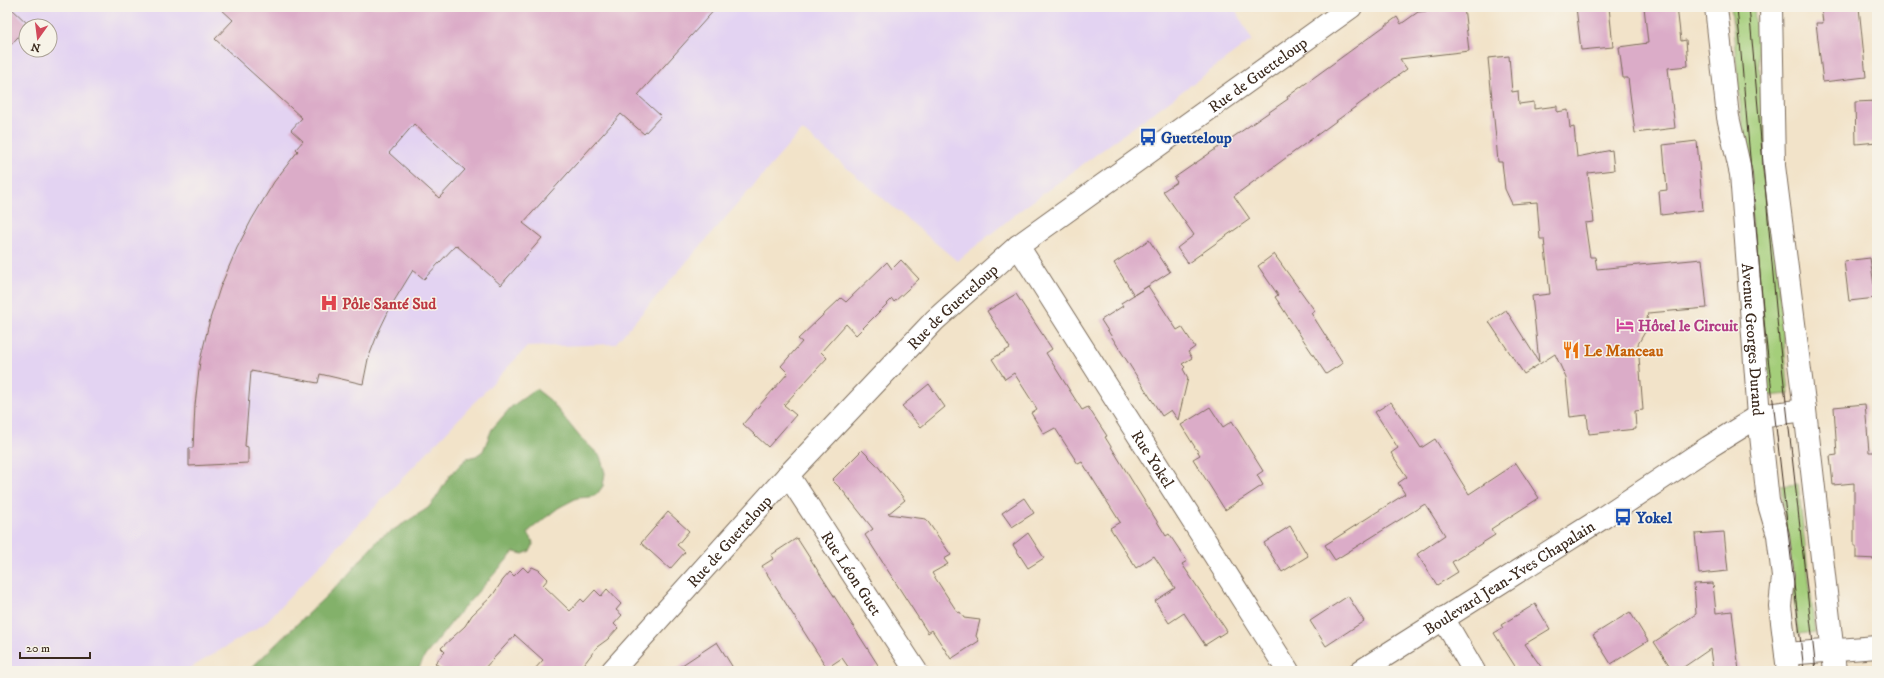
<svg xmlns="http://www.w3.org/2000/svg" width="1884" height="678" font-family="'IM FELL DW Pica',serif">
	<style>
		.built { fill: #e3d3f2; fill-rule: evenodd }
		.green { fill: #a4ce7a; stroke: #707c4c }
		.forest { fill: #83b16a; stroke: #5f6e44 }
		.building { fill: #dbacc8; fill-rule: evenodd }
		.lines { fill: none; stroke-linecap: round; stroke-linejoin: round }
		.street-casing { stroke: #7b6b5a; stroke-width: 24 }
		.primary-casing { stroke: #7b6b5a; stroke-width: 24 }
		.street { stroke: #fff; stroke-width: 22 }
		.primary { stroke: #fff; stroke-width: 22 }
		.tram { stroke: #3b2a1e; stroke-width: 1 }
		.labels { text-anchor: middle; stroke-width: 3; stroke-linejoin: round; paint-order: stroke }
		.street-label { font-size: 16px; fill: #3b2a1e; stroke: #f7f3e8 }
		.transit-label { font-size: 16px; font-weight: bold; fill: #164399; stroke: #f7f3e8; text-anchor: start }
		.health-label { font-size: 16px; font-weight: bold; fill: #be3a42; stroke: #f7f3e8; text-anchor: start }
		.hotel-label { font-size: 16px; font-weight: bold; fill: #b23c85; stroke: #f7f3e8; text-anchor: start }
		.food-label { font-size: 16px; font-weight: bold; fill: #c56008; stroke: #f7f3e8; text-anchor: start }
	</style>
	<rect width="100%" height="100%" fill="#f7f3e8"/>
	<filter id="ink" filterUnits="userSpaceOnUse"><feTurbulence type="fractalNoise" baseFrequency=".025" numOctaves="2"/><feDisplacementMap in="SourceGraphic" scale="8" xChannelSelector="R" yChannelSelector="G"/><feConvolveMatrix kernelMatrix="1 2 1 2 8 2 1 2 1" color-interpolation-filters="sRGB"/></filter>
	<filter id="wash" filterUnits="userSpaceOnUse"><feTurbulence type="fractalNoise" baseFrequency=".012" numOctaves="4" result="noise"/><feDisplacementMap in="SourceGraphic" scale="16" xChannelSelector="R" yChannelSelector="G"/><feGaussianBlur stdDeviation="0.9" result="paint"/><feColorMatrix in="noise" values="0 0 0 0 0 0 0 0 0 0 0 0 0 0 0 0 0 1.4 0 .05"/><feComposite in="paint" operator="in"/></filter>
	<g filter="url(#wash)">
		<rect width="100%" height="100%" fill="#f2e3c9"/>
		<!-- built -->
		<path class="built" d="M7,7H1234L1252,40L1022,209L957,261L802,130L615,344L527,347L264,624L185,671H7ZM26,26H50V50H26Z"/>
		<!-- green -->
		<path class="green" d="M1731,7H1754L1789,394L1768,396Z
			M1798,484L1815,632L1798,634L1781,486Z"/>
		<!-- forest -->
		<path class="forest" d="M536,389L550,400L579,436L600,456L605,473L603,486L597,494L590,497L577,498L558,508L530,530L528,534C533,539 535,545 530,551L523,554L514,552L459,613L425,656L417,671H248L345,578L379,539L428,508L436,498L450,475L467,458L476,456L483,451L492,429L511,407Z"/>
		<g id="blocks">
			<!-- building -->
			<path class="building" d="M7,7H10L29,25L26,26V28L7,49Z
				M219,7H717L638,95L661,116L644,134L621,114L523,223L542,238L501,285L456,245L424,279L413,270L391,306L378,333L368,359L363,384L320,374L318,383L251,371L245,446L248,447V463L189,466V448H193L195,405L200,361L210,319L220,288L237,248L252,219L274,182L298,151L296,149L303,141L291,130L302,118L215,39L233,20ZM414,124L465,170L439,198L389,153Z
				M1464,7L1469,51L1400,59L1407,69L1234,196L1250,219L1188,263L1177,248L1194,235L1163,191L1177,182L1174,178L1288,99L1287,97L1397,17L1401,24L1418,12Z
				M1576,7H1609L1613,47L1581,50Z
				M1644,7H1677L1681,41L1686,40L1688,66L1668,68L1675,128L1635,133L1628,78H1623L1619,47L1648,43Z
				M1821,7H1859L1866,77L1823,82L1816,23H1823Z
				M1509,56L1512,92L1518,91L1519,104L1534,102V109L1557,106V112L1568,110L1570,128L1574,127L1577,157L1612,150L1614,170L1588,173L1594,222L1585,223L1590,257H1595L1597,269L1702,259L1707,308L1648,313L1645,332L1638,344L1643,410L1635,411L1636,429L1589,434L1587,415L1570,417L1566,378L1555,354L1524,374L1489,322L1506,310L1539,362L1532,296L1550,294L1544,239H1540L1537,202L1512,204L1505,189L1502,162H1498L1496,139L1488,58Z
				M1877,101V142L1856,144L1855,102Z
				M1697,141L1703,210L1661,215L1659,191L1667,190L1663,145Z
				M1149,240L1170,272L1134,295L1114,263Z
				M1274,254L1315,311L1311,313L1343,363L1326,374L1275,297L1278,295L1258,266Z
				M1870,258L1876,298L1849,301L1844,261Z
				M901,260L919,279L894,302L892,299L856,335L846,324L821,352L827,358L784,405L796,415L768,447L743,424L788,373L781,366L802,342L798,339L841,298L846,302L887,262L892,269Z
				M1148,286L1177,330L1182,327L1195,347L1188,352L1192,358L1182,364L1185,367L1183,369L1188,378L1178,420L1171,410L1162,416L1101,320L1123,306L1121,303Z
				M1016,294L1052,349L1046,353L1082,410L1088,407L1107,436L1105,437L1166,536L1169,534L1187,561L1182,564L1227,631L1205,645L1184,613L1169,623L1155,601L1175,588L1154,556L1136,568L1110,528L1120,522L1082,462L1078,464L1055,428L1044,434L1031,413L1037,409L1014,373L1005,379L992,359L1010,348L987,311Z
				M929,384L945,407L921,427L902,406Z
				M1391,402L1421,448L1435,439L1469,494L1516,463L1539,498L1491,529L1495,535L1452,562L1458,572L1437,585L1417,554L1445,535L1425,504L1335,560L1325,545L1405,494L1398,483L1407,477L1391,453L1398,448L1375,412Z
				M1865,404L1869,452H1877V559L1856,558V546H1854V483L1833,485L1830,456L1837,455L1834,407Z
				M1210,407L1223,427L1232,421L1263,471L1257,475L1263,485L1225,510L1193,459L1200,455L1181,425Z
				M862,450L876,464L905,500L888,514L926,519L951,555L944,559L948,564L932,573L958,613L960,612L964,618L980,620L976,636L979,641L951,659L932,630L928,633L865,535L873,529L843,491L832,480Z
				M1024,498L1034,513L1012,527L1002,513Z
				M668,512L689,531L677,545L685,552L670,569L641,543Z
				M1290,526L1308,556L1282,572L1264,543Z
				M1724,532L1728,571L1699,574L1695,534Z
				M1028,533L1044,558L1028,568L1013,545Z
				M797,538L878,665L868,671H851L842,658L827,668L762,566L773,559L771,555Z
				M523,567L528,572L532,567L539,570L548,579L543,585L570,611L581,599L584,602L595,590L601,596L607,589L621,604L616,610L622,615L614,624L618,628L608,639L597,647L579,671H533L543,660L515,635L482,671H445L435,663L445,652L441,648L465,626L472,615L492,596L503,580L510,572L514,576Z
				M1713,583L1716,613L1732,611L1739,671H1713L1710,649L1678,671H1673L1654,642L1696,614L1694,584Z
				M1348,596L1364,621L1326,646L1310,621Z
				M1535,604L1550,629L1525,644L1544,671H1518L1494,633L1503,628L1501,625Z
				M1630,612L1648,641L1611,664L1593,635Z
				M717,642L735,671H673Z"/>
		</g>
	</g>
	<g filter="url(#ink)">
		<use href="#blocks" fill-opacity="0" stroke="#7b6b5a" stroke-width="1"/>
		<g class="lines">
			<!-- street casing -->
			<g class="street-casing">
				<g id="street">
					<path id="s1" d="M1018,246L1288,671"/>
					<path id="s2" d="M788,475L916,671"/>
					<path d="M1443,618L1474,671"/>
					<path d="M1786,654L1877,647"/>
					<path id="s3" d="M612,671L788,475L935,320L1018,246L1351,7"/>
					<path id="s4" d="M1361,671L1604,517L1709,447L1759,416L1805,410"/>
				</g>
			</g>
			<!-- primary casing -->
			<g class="primary-casing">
				<g id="primary">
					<path id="s5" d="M1716,7L1728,117L1741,174L1759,416L1768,501L1778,535L1783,577L1780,606L1788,671"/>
					<path d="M1771,7L1774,166L1805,410L1835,671"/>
				</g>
			</g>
			<!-- street -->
			<use href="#street" class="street"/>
			<!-- primary -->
			<use href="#primary" class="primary"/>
			<!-- tram -->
			<path class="tram" d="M1737,7L1765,331L1804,671
				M1749,7L1778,330L1816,671"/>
		</g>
	</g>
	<!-- icons -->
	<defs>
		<g id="bus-bare" transform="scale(1.38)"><path d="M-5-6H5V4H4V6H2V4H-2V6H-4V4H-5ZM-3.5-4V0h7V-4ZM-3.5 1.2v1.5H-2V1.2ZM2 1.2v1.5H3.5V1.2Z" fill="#1a4fb4" stroke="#f7f3e8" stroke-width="2.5" paint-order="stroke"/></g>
		<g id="hospital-bare" transform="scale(1.38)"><path d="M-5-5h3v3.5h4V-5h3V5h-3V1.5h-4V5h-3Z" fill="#e0444e" stroke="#f7f3e8" stroke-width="2.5" paint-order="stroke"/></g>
		<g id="hotel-bare" transform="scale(1.38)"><path d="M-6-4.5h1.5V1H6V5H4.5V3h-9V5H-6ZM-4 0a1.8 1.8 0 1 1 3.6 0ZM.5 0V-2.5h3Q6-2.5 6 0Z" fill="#d1479c" stroke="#f7f3e8" stroke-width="2.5" paint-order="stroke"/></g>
		<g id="restaurant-bare" transform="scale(1.38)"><path d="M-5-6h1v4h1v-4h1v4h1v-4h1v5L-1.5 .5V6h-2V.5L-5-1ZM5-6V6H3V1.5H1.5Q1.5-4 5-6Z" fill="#e8710a" stroke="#f7f3e8" stroke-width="2.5" paint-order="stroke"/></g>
	</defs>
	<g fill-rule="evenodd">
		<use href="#bus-bare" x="1148" y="137"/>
		<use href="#hospital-bare" x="329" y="303"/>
		<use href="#hotel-bare" x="1625" y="325"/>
		<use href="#restaurant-bare" x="1571" y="350"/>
		<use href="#bus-bare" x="1623" y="517"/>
	</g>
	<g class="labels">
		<!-- street labels -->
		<g class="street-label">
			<text dy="6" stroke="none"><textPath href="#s3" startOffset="883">Rue de Guetteloup</textPath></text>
			<text dy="6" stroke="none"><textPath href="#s3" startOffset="499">Rue de Guetteloup</textPath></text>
			<text dy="6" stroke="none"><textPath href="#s5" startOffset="335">Avenue Georges Durand</textPath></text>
			<text dy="6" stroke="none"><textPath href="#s1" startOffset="252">Rue Yokel</textPath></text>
			<text dy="6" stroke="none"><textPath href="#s3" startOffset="175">Rue de Guetteloup</textPath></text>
			<text dy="6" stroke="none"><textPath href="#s2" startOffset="117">Rue Léon Guet</textPath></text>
			<text dy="6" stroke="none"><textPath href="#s4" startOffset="175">Boulevard Jean-Yves Chapalain</textPath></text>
		</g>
		<!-- transit labels -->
		<g class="transit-label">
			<text x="1161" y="143">Guetteloup</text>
			<text x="1636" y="523">Yokel</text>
		</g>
		<!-- health labels -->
		<g class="health-label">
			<text x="342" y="309">Pôle Santé Sud</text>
		</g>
		<!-- hotel labels -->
		<g class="hotel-label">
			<text x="1638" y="331">Hôtel le Circuit</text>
		</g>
		<!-- food labels -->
		<g class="food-label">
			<text x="1584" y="356">Le Manceau</text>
		</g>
	</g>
	<!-- margin -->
	<rect width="1884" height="678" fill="none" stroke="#f7f3e8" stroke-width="24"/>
	<!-- north arrow -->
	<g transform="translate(38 38) rotate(194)"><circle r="19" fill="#f7f3e8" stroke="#aca397"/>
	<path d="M0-3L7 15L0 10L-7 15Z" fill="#d1495b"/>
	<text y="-6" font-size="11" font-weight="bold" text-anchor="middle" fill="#3b2a1e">N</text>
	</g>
	<!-- scale -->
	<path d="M20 652v6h70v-6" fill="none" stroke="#3b2a1e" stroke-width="2"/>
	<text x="26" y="652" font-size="12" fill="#3b2a1e" stroke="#f7f3e8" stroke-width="3" paint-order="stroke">20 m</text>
</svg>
